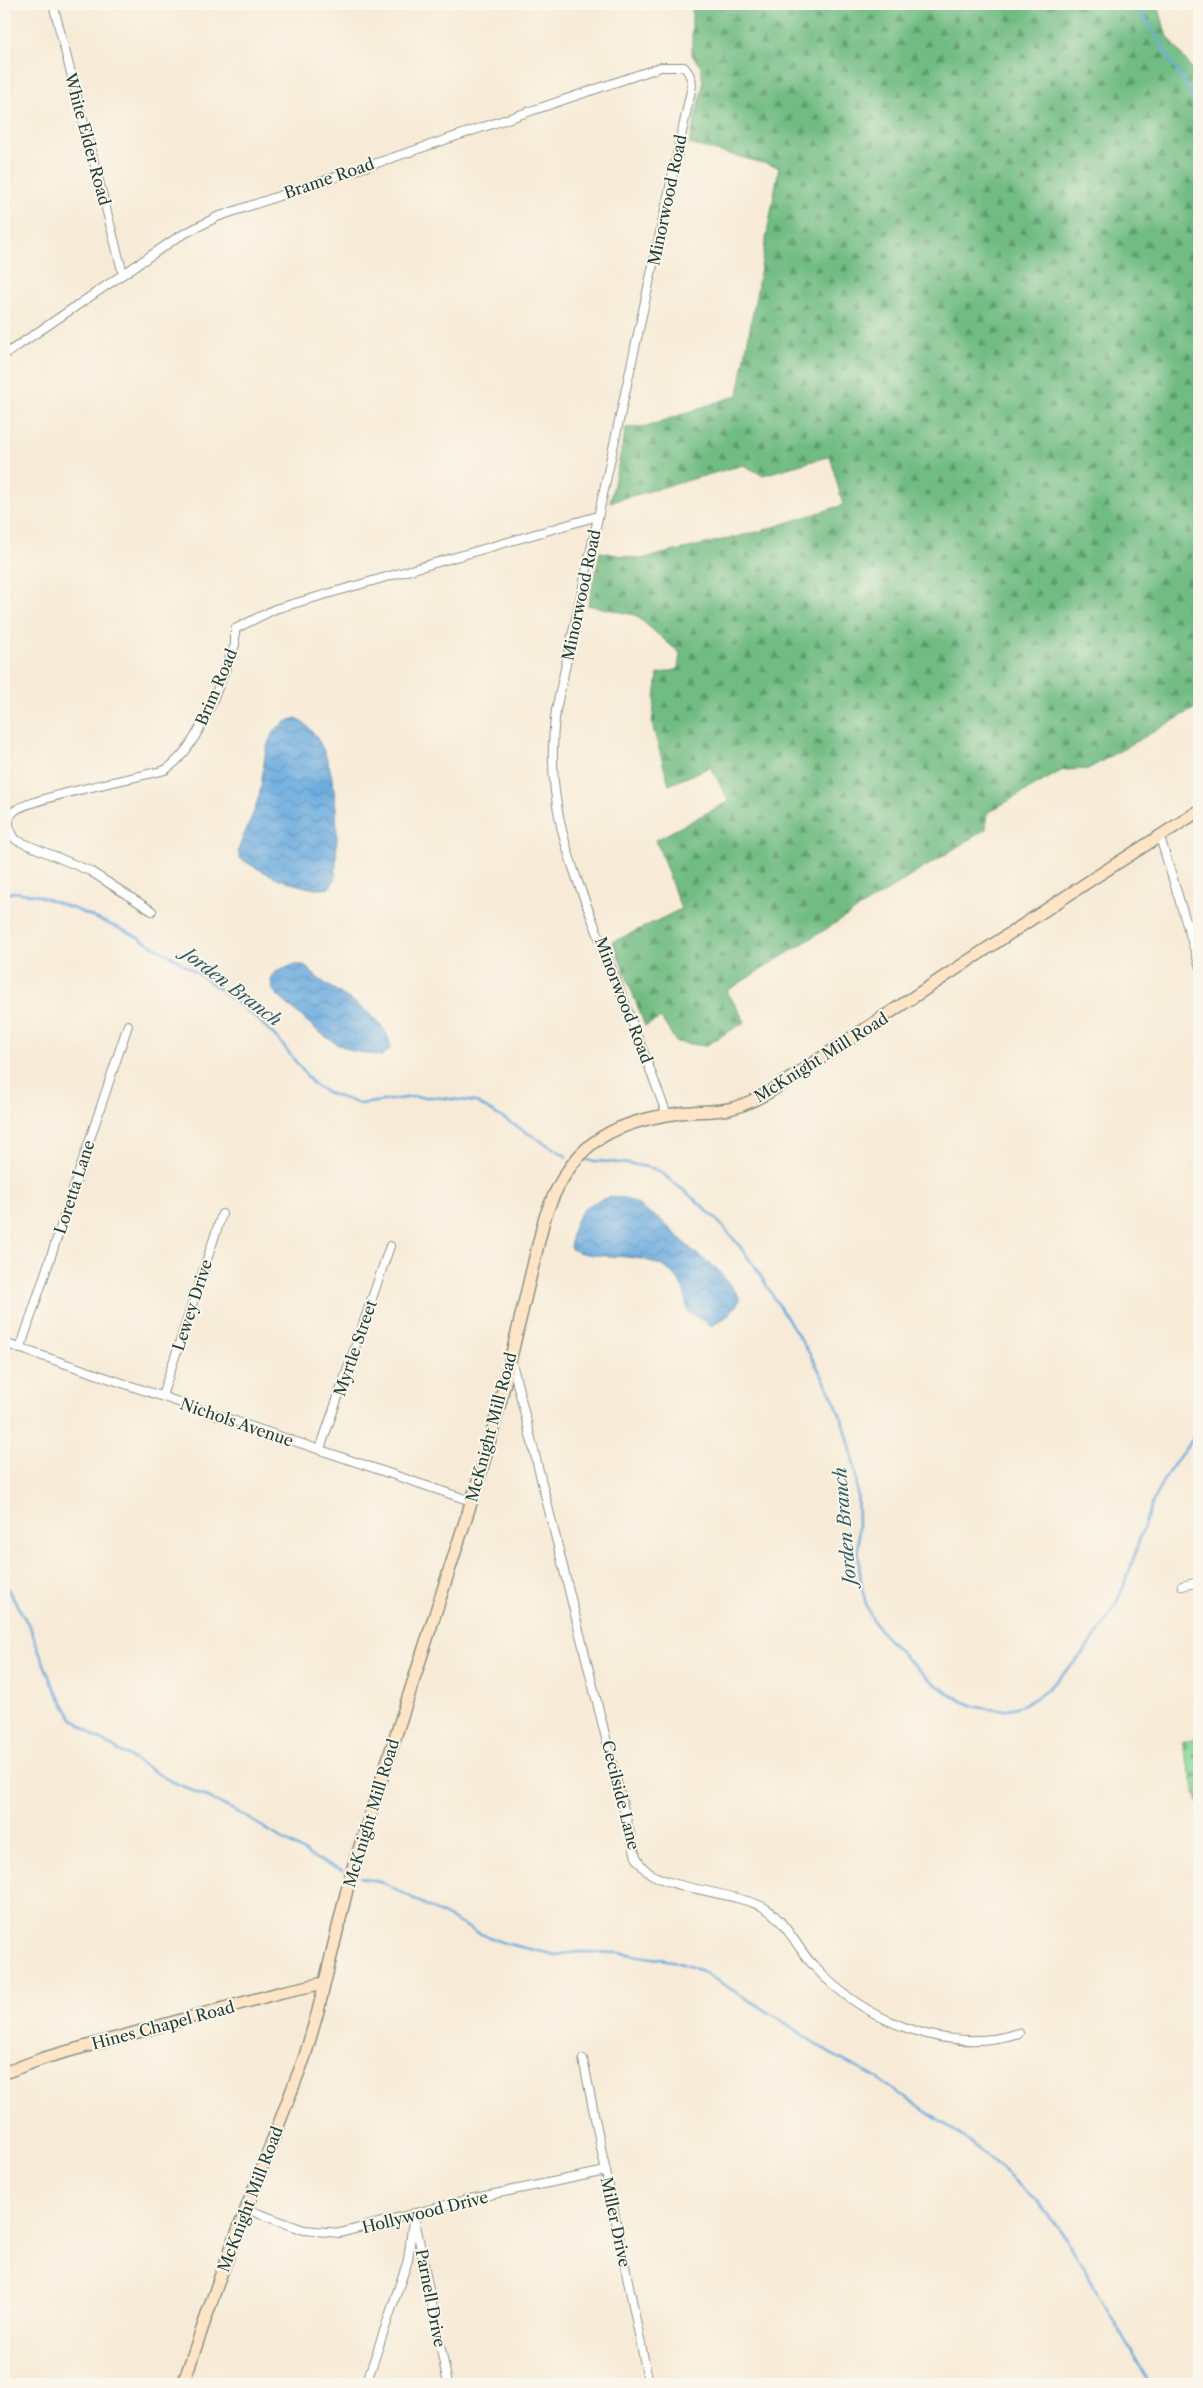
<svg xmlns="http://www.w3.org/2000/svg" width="1203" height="2388" font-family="'Libre Caslon Text',serif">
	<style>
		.forest { fill: url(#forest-firs); stroke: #487c5c }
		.cemetery { fill: url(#cemetery-stones); stroke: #568c68 }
		.water { fill: url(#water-waves); stroke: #46748a }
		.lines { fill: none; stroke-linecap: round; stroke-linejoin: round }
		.stream { stroke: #6cacdf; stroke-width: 2.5 }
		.street-casing { stroke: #8b9486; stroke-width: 10 }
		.secondary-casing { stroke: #8b9486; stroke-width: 14 }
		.street { stroke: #fff; stroke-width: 8 }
		.secondary { stroke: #ffe4c6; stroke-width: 11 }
		.labels { text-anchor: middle; stroke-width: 4; stroke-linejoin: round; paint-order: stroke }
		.street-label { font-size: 16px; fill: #1f3d34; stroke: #fbf7ec }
		.water-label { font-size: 18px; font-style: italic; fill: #365e67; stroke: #fbf7ec }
	</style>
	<defs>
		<pattern id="forest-firs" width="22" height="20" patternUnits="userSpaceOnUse" patternTransform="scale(1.25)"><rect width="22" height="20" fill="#71bc83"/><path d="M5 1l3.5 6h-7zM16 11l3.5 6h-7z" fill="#5c9a6c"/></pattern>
		<pattern id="cemetery-stones" width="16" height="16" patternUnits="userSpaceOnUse" patternTransform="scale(1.25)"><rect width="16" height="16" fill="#8cdc9b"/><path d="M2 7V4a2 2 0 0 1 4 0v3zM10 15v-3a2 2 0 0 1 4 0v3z" fill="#72b47f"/></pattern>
		<pattern id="water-waves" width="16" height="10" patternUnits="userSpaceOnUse" patternTransform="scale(1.25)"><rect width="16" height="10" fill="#6cacdf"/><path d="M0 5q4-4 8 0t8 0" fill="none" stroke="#588db6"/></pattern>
	</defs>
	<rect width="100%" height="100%" fill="#fbf7ec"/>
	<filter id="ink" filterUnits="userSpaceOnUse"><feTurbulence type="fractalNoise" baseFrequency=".02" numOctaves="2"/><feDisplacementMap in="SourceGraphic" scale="10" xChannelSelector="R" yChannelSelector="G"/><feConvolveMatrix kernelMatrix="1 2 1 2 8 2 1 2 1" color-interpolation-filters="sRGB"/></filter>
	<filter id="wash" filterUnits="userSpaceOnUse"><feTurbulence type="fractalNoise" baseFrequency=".0096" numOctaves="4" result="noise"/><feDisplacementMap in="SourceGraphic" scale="20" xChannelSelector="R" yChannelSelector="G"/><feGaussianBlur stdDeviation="1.12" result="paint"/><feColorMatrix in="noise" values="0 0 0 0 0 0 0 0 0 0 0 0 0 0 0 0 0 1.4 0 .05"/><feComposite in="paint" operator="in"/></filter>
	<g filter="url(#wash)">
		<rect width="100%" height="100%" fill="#f7ebd7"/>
		<!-- forest -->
		<path class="forest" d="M692,4H1158L1166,34L1196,74H1199V706L1088,769L1063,770L987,813L986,829L727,991L745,1022L705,1046L676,1042L661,1018L645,1026L613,942L681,909L656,840L729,801L710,767L669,785L652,724L658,674L678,669L680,653L635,615L588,605L600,552L641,559L761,531L843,505L830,456L763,475L743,465L610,502L626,428L648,426L738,395L779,167L689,144L703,85L701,67L692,55Z"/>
		<!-- cemetery -->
		<path class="cemetery" d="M1199,1737V1806L1182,1742Z"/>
		<!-- water -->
		<path class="water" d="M297,718C343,746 338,834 335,880L329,888C305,893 260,872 240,858L238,851C244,832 254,815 259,796C267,766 258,727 297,718Z
			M293,965H304C310,971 315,976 322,981C342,997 392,1019 390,1049L381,1056L353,1051L335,1043L319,1032L278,996L273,990L271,980L274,973Z
			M612,1197L624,1198L636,1203L647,1212L660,1219L695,1253L717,1269L738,1295L740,1300L729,1315L712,1326L688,1312C686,1305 686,1296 683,1289C670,1259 636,1257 607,1256C595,1255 580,1255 570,1248C573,1219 580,1203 612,1197Z"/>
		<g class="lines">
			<!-- stream -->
			<path class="stream" d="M1136,4L1186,85L1199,112
				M4,895L13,892L36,895L77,910L132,934L178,960L221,990L254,1016L278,1039L314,1085L328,1093L360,1104L413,1097H434L476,1102L566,1156
				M585,1160C605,1162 640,1163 657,1170C662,1172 666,1177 670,1180C702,1203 730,1231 752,1263C761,1275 768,1288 776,1301C800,1338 825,1375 841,1417C848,1435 852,1453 855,1471C862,1514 851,1582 873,1620C882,1635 897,1649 909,1661C952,1703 1002,1734 1053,1684C1081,1658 1108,1625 1122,1590C1137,1554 1144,1515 1163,1481C1173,1463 1187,1447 1199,1431
				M4,1583L30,1627L51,1682L72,1718L96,1737L165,1778L240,1813L312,1857L342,1870
				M361,1877L386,1884L476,1932L504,1943L556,1955L577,1952L619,1953L673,1961L700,1970L781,2020L829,2053L875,2077L969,2141L1037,2201L1067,2239L1150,2384"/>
		</g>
	</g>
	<g filter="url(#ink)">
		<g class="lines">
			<!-- street casing -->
			<g class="street-casing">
				<path id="street" d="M53,4L123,274
					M4,355L178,237L217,217L661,67H684C690,73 692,78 692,86L556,710C542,808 575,874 609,962C629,1013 648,1064 667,1115
					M1160,837L1199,964
					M152,911L90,871L16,840C10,831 5,821 13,812C25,799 139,777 165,770C201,747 218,684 235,645V629L275,609L598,516
					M4,1343L471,1501
					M20,1349L128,1025
					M512,1363L622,1802L636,1857C640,1863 643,1869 648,1872C674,1890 728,1891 761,1906C784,1917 796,1947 813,1965C862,2020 947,2056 1019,2033
					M162,1396L222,1214
					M320,1449L390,1246
					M1182,1586L1199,1582
					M583,2059L649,2384
					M246,2209L304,2230L340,2233L465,2200L606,2171
					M415,2220L448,2384
					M366,2384L408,2260L414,2213"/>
			</g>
			<!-- secondary casing -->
			<g class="secondary-casing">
				<path id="secondary" d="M4,2073L44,2058L282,1992L324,1983
					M183,2384L220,2277L305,2056L318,2011L350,1877L481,1472L500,1403L544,1220C569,1147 605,1123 680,1113C696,1111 713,1112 729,1109C744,1106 758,1098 771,1091L1094,878L1199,811"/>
			</g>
			<!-- street -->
			<use href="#street" class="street"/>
			<!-- secondary -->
			<use href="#secondary" class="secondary"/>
		</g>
	</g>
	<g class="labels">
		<!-- street labels -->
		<g class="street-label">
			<text transform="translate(88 139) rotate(75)" y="6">White Elder Road</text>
			<text transform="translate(329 178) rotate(-19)" y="6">Brame Road</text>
			<text transform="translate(667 200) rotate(-78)" y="6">Minorwood Road</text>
			<text transform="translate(581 595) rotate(-78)" y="6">Minorwood Road</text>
			<text transform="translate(216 687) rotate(-67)" y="6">Brim Road</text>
			<text transform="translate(624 1000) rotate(69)" y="6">Minorwood Road</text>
			<text transform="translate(821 1057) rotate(-32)" y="6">McKnight Mill Road</text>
			<text transform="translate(74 1187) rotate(-72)" y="6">Loretta Lane</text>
			<text transform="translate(192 1305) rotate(-72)" y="6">Lewey Drive</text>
			<text transform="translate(355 1348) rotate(-71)" y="6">Myrtle Street</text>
			<text transform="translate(237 1422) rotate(19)" y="6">Nichols Avenue</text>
			<text transform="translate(491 1427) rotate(-75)" y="6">McKnight Mill Road</text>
			<text transform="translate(621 1795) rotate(76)" y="6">Cecilside Lane</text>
			<text transform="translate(371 1813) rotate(-73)" y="6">McKnight Mill Road</text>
			<text transform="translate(163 2025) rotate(-15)" y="6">Hines Chapel Road</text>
			<text transform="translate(250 2199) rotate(-69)" y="6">McKnight Mill Road</text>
			<text transform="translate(425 2212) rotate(-14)" y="6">Hollywood Drive</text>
			<text transform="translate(616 2222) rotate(78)" y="6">Miller Drive</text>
			<text transform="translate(431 2298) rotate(79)" y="6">Parnell Drive</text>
		</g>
		<!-- water labels -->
		<g class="water-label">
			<text transform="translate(232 987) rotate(37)" y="6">Jorden Branch</text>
			<text transform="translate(845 1526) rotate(-95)" y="6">Jorden Branch</text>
		</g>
	</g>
	<!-- margin -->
	<rect width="1203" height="2388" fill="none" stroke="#fbf7ec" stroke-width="20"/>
</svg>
